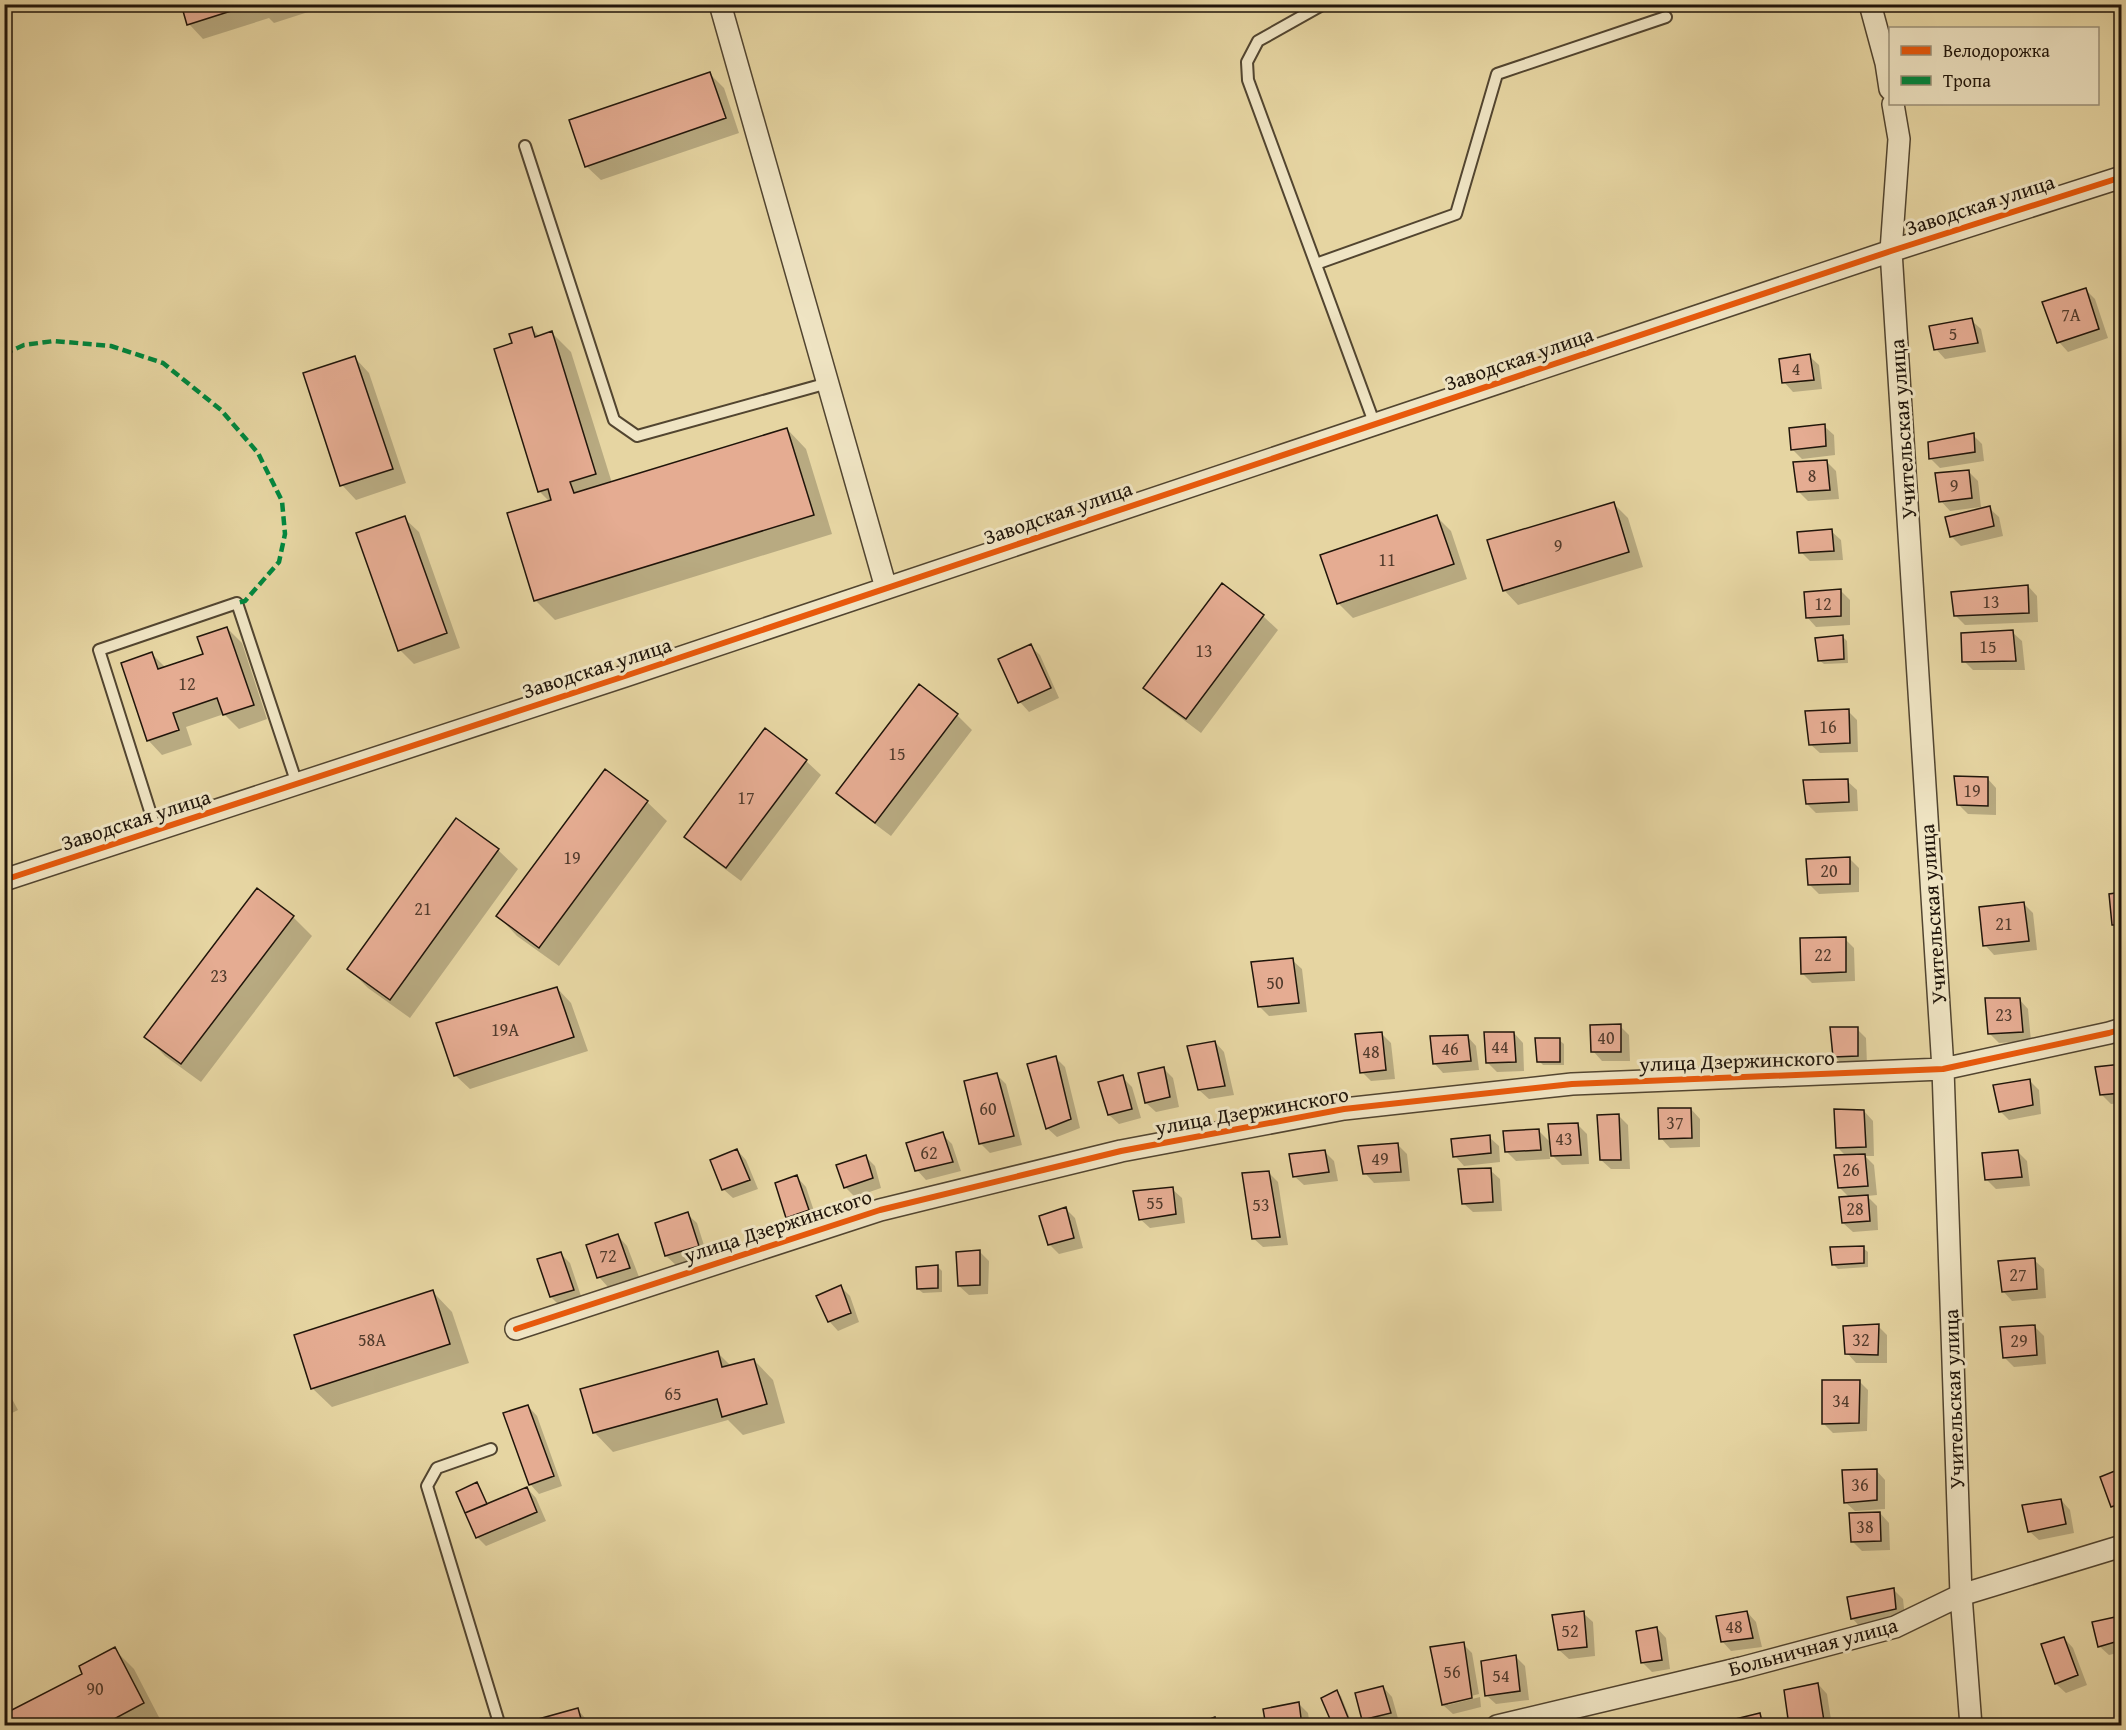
<svg xmlns="http://www.w3.org/2000/svg" width="2126" height="1730" font-family="'Gentium Book Plus',serif">
	<style>
		.shadow { fill: #0003 }
		.building { fill: #e5ac92; stroke: #20150a; stroke-width: 1.5 }
		.lines { fill: none; stroke-linecap: round; stroke-linejoin: round }
		.lane-casing { stroke: #524530; stroke-width: 14 }
		.street-casing { stroke: #524530; stroke-width: 24 }
		.lane { stroke: #efe4c3; stroke-width: 10 }
		.street { stroke: #efe4c3; stroke-width: 21 }
		.quiet { stroke: #00873e; stroke-width: 4.5; stroke-dasharray: 9 4.5; stroke-linecap: butt }
		.cycleway-casing { stroke: #efe4c3; stroke-width: 10 }
		.cycleway { stroke: #e8590c; stroke-width: 6 }
		.labels { text-anchor: middle; stroke-width: 6; stroke-linejoin: round; paint-order: stroke }
		.number-label { font-size: 18px; fill: #513b2c }
		.street-label { font-size: 21px; fill: #20150a; stroke: #efe4c3 }
	</style>
	<rect width="100%" height="100%" fill="#e6d5a2"/>
	<filter id="stains"><feTurbulence type="fractalNoise" baseFrequency=".00333" numOctaves="4"/><feColorMatrix values="0 0 0 0 .2 0 0 0 0 .09 0 0 0 0 .02 0 0 0 .5 -.17"/></filter>
	<radialGradient id="worn" r=".72"><stop offset=".6" stop-color="#630" stop-opacity="0"/><stop offset="1" stop-color="#630" stop-opacity=".3"/></radialGradient>
	<!-- shadow -->
	<path class="shadow" d="M182,4H333L274,23L269,18L203,39L189,24Z
		M710,74L724,88L739,133L601,180L586,166Z
		M2086,290L2095,299L2108,338L2068,352L2059,342Z
		M1971,320L1981,329L1986,352L1945,359L1936,349Z
		M531,328L540,337L552,333L571,352L612,483L787,429L806,449L832,534L555,620L535,600L550,502L539,491L514,344Z
		M1809,356L1819,365L1822,389L1793,392L1784,382Z
		M355,358L369,373L406,483L356,500L342,485Z
		M1824,426L1834,435L1835,455L1802,459L1792,449Z
		M1973,435L1982,444L1984,461L1940,468L1930,458Z
		M1827,462L1836,471L1839,499L1808,501L1798,491Z
		M1969,472L1978,481L1981,507L1950,511L1941,501Z
		M1613,503L1628,518L1643,567L1518,605L1504,590Z
		M1989,508L1999,517L2003,536L1961,546L1951,536Z
		M1436,516L1451,531L1467,579L1353,618L1338,603Z
		M404,518L419,532L460,648L414,664L400,650Z
		M1831,531L1841,540L1843,560L1810,561L1801,552Z
		M2028,586L2037,596L2038,622L1965,625L1956,616Z
		M1840,590L1850,600V625L1816,627L1807,617Z
		M1263,616L1278,630L1201,733L1160,702L1145,688Z
		M227,628L242,643L267,719L239,729L224,714L186,727L192,745L162,755L148,740L152,654L166,668L205,655Z
		M2012,632L2022,641L2025,670H1973L1964,661Z
		M1842,636L1847,641L1848,663L1824,664L1819,660Z
		M1030,646L1040,655L1059,698L1029,712L1020,702Z
		M919,687L957,715L972,730L891,836L852,807L838,793Z
		M1848,711L1857,720L1858,752L1820,753L1810,744Z
		M806,761L821,775L741,881L701,851L686,837Z
		M606,771L647,802L667,821L559,966L517,936L498,916Z
		M1987,778L1996,788V815L1968,814L1958,804Z
		M1847,781L1857,790L1858,811L1816,813L1807,804Z
		M498,850L518,869L410,1018L368,988L349,969Z
		M1850,859L1859,868V892L1819,894L1809,884Z
		M2122,894V933L2114,925Z
		M2024,904L2033,913L2037,950L1994,955L1985,945Z
		M293,917L312,936L201,1082L165,1056L146,1036Z
		M1845,939L1854,948L1855,981L1812,983L1803,974Z
		M1292,960L1302,969L1307,1012L1269,1016L1260,1007Z
		M557,988L571,1003L588,1051L470,1089L455,1075Z
		M2019,999L2028,1009L2031,1041L1999,1043L1989,1033Z
		M1620,1026L1629,1035L1630,1061H1602L1593,1051Z
		M1857,1029L1866,1038L1867,1065H1843L1834,1056Z
		M1514,1033L1523,1043L1524,1071L1497,1072L1487,1062Z
		M1382,1034L1391,1043L1395,1079L1371,1081L1362,1072Z
		M1467,1036L1476,1046L1479,1070L1443,1073L1434,1063Z
		M1559,1040L1564,1044V1065H1543L1539,1061Z
		M1215,1042L1224,1052L1234,1095L1209,1099L1199,1090Z
		M1056,1058L1065,1067L1080,1128L1057,1137L1047,1128Z
		M2122,1065V1103L2111,1104L2101,1094Z
		M1163,1068L1173,1078L1179,1107L1156,1112L1146,1103Z
		M996,1074L1006,1084L1022,1145L990,1153L981,1144L966,1082Z
		M1122,1077L1132,1087L1141,1118L1119,1124L1109,1115Z
		M2029,1080L2039,1090L2041,1114L2009,1120L2000,1111Z
		M1691,1109L1700,1119V1147L1670,1148L1661,1138Z
		M1864,1111L1873,1121L1874,1156H1865L1874,1165L1877,1195L1867,1196L1877,1206L1878,1230L1853,1232L1843,1223L1850,1198L1839,1187L1846,1156L1837,1147Z
		M1618,1115L1628,1125L1630,1169H1611L1601,1160Z
		M1577,1124L1587,1134L1589,1164L1562,1165L1552,1155V1145H1549L1550,1159L1516,1161L1506,1151L1539,1131L1551,1143Z
		M942,1134L952,1144L961,1171L926,1180L917,1170Z
		M1489,1137L1499,1146L1500,1162L1464,1166L1455,1156Z
		M1397,1144L1407,1154L1410,1181L1374,1183L1365,1173Z
		M737,1150L746,1160L758,1189L733,1198L723,1189Z
		M1324,1151L1334,1161L1338,1181L1304,1185L1294,1176Z
		M2017,1151L2027,1161L2030,1186L1996,1189L1986,1179Z
		M866,1157L875,1166L881,1188L855,1197L845,1187Z
		M1490,1170L1500,1179L1502,1211L1473,1212L1463,1203Z
		M1268,1172L1278,1182L1288,1245L1263,1247L1253,1238Z
		M797,1177L806,1187L817,1220L797,1226L788,1217Z
		M1172,1189L1182,1198L1185,1223L1150,1228L1140,1219Z
		M1066,1209L1075,1218L1083,1248L1059,1254L1049,1244Z
		M687,1214L697,1223L707,1255L676,1265L666,1256L657,1224Z
		M618,1236L627,1246L639,1277L608,1287L599,1277Z
		M1863,1248L1868,1252V1267L1838,1269L1833,1264Z
		M980,1252L989,1261L988,1294L969,1295L959,1286Z
		M560,1253L570,1263L582,1299L560,1306L551,1297Z
		M2034,1260L2044,1269L2046,1298L2012,1301L2003,1291Z
		M938,1267L942,1271V1292L923,1293L918,1289Z
		M841,1287L850,1296L859,1322L838,1331L829,1321Z
		M433,1292L452,1312L469,1363L332,1407L312,1388Z
		M1878,1326L1887,1335V1363H1856L1847,1353Z
		M2035,1327L2044,1336L2046,1364L2014,1367L2005,1358Z
		M717,1352L731,1366L754,1360L773,1380L785,1423L743,1435L728,1420L613,1452L594,1432Z
		M1859,1381L1868,1390L1867,1431L1833,1433L1824,1424Z
		M4,1384L18,1410L4,1417Z
		M528,1406L537,1416L562,1486L539,1494L530,1484Z
		M2122,1469V1515L2113,1506Z
		M1876,1470L1885,1480V1509L1855,1511L1845,1502Z
		M477,1484L481,1489L488,1505L527,1488L536,1498L546,1521L486,1546L477,1537Z
		M2061,1500L2070,1510L2074,1533L2039,1540L2029,1531Z
		M1880,1513L1889,1523L1890,1550L1862,1551L1852,1541Z
		M1894,1590L1903,1599L1905,1618L1861,1628L1852,1618Z
		M1747,1612L1756,1622L1762,1647L1731,1651L1722,1641Z
		M1583,1613L1593,1622L1595,1656L1569,1659L1559,1650Z
		M2119,1617L2122,1620V1652L2109,1655L2099,1646Z
		M1657,1628L1666,1638L1670,1669L1652,1672L1642,1662Z
		M2064,1638L2073,1648L2087,1685L2066,1693L2056,1684L2043,1645Z
		M1463,1644L1472,1653L1479,1694L1448,1702V1705L1480,1697L1481,1707L1453,1714L1443,1705L1432,1648Z
		M114,1649L134,1669L162,1723L157,1726H4L84,1674Z
		M1516,1657L1525,1666L1529,1700L1496,1704L1486,1695Z
		M1818,1684L1827,1694L1832,1726H1790Z
		M1383,1687L1392,1697L1399,1722L1386,1726H1369L1363,1720Z
		M1337,1692L1341,1696L1353,1726H1335Z
		M1299,1704L1308,1713L1310,1726H1267Z
		M578,1710L592,1726H520Z
		M1760,1715L1770,1726H1734Z"/>
	<!-- building -->
	<path class="building" d="M181,4H253L187,25Z
		M710,72L726,118L585,167L569,120Z
		M2086,288L2099,329L2057,343L2042,302Z
		M1972,318L1978,343L1934,350L1929,326Z
		M532,327L535,337L552,331L596,474L570,482L574,493L787,428L814,515L534,601L507,513L551,500L548,489L538,492L494,349L512,343L509,334Z
		M1810,354L1814,380L1782,383L1779,359Z
		M355,356L393,469L340,486L303,373Z
		M1825,424L1826,446L1791,450L1789,428Z
		M1974,433L1975,452L1929,459L1928,442Z
		M1827,460L1830,490L1797,492L1793,462Z
		M1969,470L1972,498L1939,502L1935,473Z
		M1614,502L1629,552L1503,591L1487,540Z
		M1990,506L1994,526L1950,537L1945,517Z
		M1437,515L1454,564L1337,604L1320,555Z
		M405,516L447,633L398,651L356,533Z
		M1832,529L1834,551L1799,553L1797,532Z
		M1222,583L1264,615L1186,719L1143,688Z
		M2028,585L2029,613L1954,616L1951,592Z
		M1841,589V616L1806,618L1804,592Z
		M227,627L254,705L223,715L217,698L173,713L179,730L147,741L121,663L152,652L158,669L203,654L197,637Z
		M2013,630L2016,661L1962,662L1961,633Z
		M1843,635L1844,659L1818,661L1815,638Z
		M1031,644L1051,688L1018,703L998,659Z
		M919,684L958,714L875,823L836,793Z
		M1849,709L1850,743L1809,745L1805,711Z
		M765,728L807,760L726,868L684,837Z
		M605,769L648,801L539,948L496,916Z
		M1954,776L1988,777V806L1957,805Z
		M1848,779L1849,802L1806,804L1803,780Z
		M456,818L499,849L390,1000L347,969Z
		M1850,857V884L1808,885L1806,859Z
		M257,888L294,916L181,1064L144,1037Z
		M2122,892V925H2112L2109,894Z
		M2024,902L2029,941L1983,946L1979,907Z
		M1846,937V972L1801,974L1800,938Z
		M1293,958L1299,1003L1258,1007L1251,962Z
		M557,987L574,1037L454,1076L436,1023Z
		M1985,998H2020L2023,1032L1988,1034Z
		M1621,1024V1052H1591L1590,1025Z
		M1830,1027H1858V1056L1833,1057Z
		M1382,1032L1386,1070L1360,1073L1355,1034Z
		M1484,1032H1514L1516,1062L1486,1063Z
		M1468,1035L1471,1061L1433,1064L1430,1036Z
		M1535,1038H1560V1062H1537Z
		M1215,1041L1225,1086L1198,1090L1187,1046Z
		M1056,1056L1071,1119L1046,1129L1027,1064Z
		M2122,1064V1093L2100,1095L2095,1067Z
		M1164,1067L1170,1097L1145,1103L1138,1073Z
		M997,1073L1014,1136L979,1144L964,1081Z
		M1123,1075L1132,1109L1108,1115L1098,1082Z
		M2030,1079L2033,1105L1999,1112L1993,1085Z
		M1658,1108H1691L1692,1138L1659,1139Z
		M1834,1109L1864,1110L1866,1147L1836,1148Z
		M1619,1114L1621,1160H1600L1597,1115Z
		M1578,1123L1581,1155L1551,1156L1548,1124Z
		M1539,1129L1541,1150L1505,1152L1503,1131Z
		M943,1132L953,1162L915,1171L906,1143Z
		M1490,1135L1491,1153L1453,1157L1451,1139Z
		M1398,1143L1401,1172L1363,1174L1358,1146Z
		M737,1149L750,1180L722,1190L710,1160Z
		M1325,1150L1329,1172L1293,1177L1289,1154Z
		M2018,1150L2022,1177L1985,1180L1982,1153Z
		M1865,1154L1868,1186L1838,1188L1834,1155Z
		M866,1155L873,1178L844,1188L836,1165Z
		M1491,1168L1493,1202L1462,1204L1458,1169Z
		M1269,1171L1280,1237L1252,1239L1242,1173Z
		M797,1175L809,1210L786,1218L775,1183Z
		M1173,1187L1176,1214L1139,1220L1133,1191Z
		M1868,1195L1870,1221L1842,1223L1839,1197Z
		M1066,1207L1074,1238L1048,1245L1039,1216Z
		M688,1212L699,1246L665,1256L655,1223Z
		M618,1234L630,1268L597,1278L586,1245Z
		M1864,1246V1263L1832,1265L1830,1247Z
		M980,1250V1285L958,1286L956,1252Z
		M561,1252L574,1290L550,1297L537,1259Z
		M2035,1258L2037,1289L2002,1292L1998,1261Z
		M938,1265V1288L917,1289L916,1267Z
		M841,1285L851,1313L828,1322L816,1296Z
		M433,1290L450,1344L311,1389L294,1335Z
		M1879,1324L1878,1355L1845,1354L1843,1326Z
		M2035,1325L2037,1355L2003,1358L2000,1327Z
		M718,1351L722,1367L754,1359L767,1404L722,1417L717,1399L593,1433L580,1389Z
		M1822,1380H1860L1859,1423L1822,1424Z
		M528,1405L554,1476L529,1485L503,1413Z
		M2122,1468V1503L2111,1507L2100,1477Z
		M1877,1469V1500L1844,1503L1842,1470Z
		M477,1482L487,1504L465,1513L456,1492Z
		M527,1487L537,1512L476,1538L465,1513Z
		M2061,1499L2066,1524L2028,1532L2022,1505Z
		M1880,1512L1881,1541L1851,1542L1849,1513Z
		M1894,1588L1896,1609L1851,1619L1847,1597Z
		M1584,1611L1587,1647L1558,1650L1552,1615Z
		M1747,1611L1753,1638L1721,1642L1716,1616Z
		M2120,1616L2122,1640L2098,1647L2092,1622Z
		M1657,1627L1662,1660L1641,1663L1636,1631Z
		M2064,1637L2078,1675L2055,1684L2041,1644Z
		M1464,1642L1472,1698L1442,1705L1430,1647Z
		M115,1647L144,1703L101,1726H4V1714L82,1674L79,1666Z
		M1516,1655L1520,1691L1485,1696L1481,1661Z
		M1818,1683L1824,1721L1806,1726H1789L1784,1690Z
		M1383,1686L1391,1713L1362,1720L1355,1693Z
		M1337,1690L1351,1725L1333,1726L1321,1698Z
		M1299,1702L1302,1726H1266L1263,1709Z
		M578,1708L583,1726H518L517,1725Z
		M1760,1713L1763,1726H1732L1731,1720Z
		M1215,1717L1218,1726H1191Z
		M1725,1721L1726,1726L1695,1725Z"/>
	<g class="lines">
		<!-- lane casing -->
		<g class="lane-casing">
			<path id="lane" d="M1324,4L1258,41L1247,62L1248,80L1375,425
				M525,146L614,420L637,436L828,383
				M1316,264L1456,214L1497,74L1666,17
				M156,830L99,650L237,603L297,784
				M491,1449L437,1468L427,1486L500,1726"/>
		</g>
		<!-- street casing -->
		<g class="street-casing">
			<path id="street" d="M720,4L886,588
				M1870,4L1886,63L1890,89
				M1893,104L1899,139L1891,251L1943,1069L1961,1595L1971,1726
				M4,880L625,676L1891,251L2122,177
				M516,1329L880,1210L1121,1151L1344,1109L1572,1084L1943,1069L2109,1033L2122,1029
				M1497,1726L1741,1668L1895,1627L1961,1595L2122,1546"/>
		</g>
		<!-- lane -->
		<use href="#lane" class="lane"/>
		<!-- street -->
		<use href="#street" class="street"/>
		<!-- quiet -->
		<path class="quiet" d="M4,354L24,345L54,341L111,346L163,363L221,410L258,453L282,501L285,534L279,562L245,601L237,603"/>
		<!-- cycleway casing -->
		<g class="cycleway-casing">
			<path id="cycleway" d="M4,880L625,676L1891,251L2122,177
				M516,1329L880,1210L1121,1151L1344,1109L1572,1084L1943,1069L2109,1033L2122,1029"/>
		</g>
		<!-- cycleway -->
		<use href="#cycleway" class="cycleway"/>
	</g>
	<g class="labels">
		<!-- number labels -->
		<g class="number-label">
			<text x="2071" y="321">7А</text>
			<text x="1953" y="340">5</text>
			<text x="1796" y="375">4</text>
			<text x="1812" y="482">8</text>
			<text x="1954" y="492">9</text>
			<text x="1558" y="552">9</text>
			<text x="1387" y="566">11</text>
			<text x="1991" y="608">13</text>
			<text x="1823" y="610">12</text>
			<text x="1988" y="653">15</text>
			<text x="1204" y="657">13</text>
			<text x="187" y="690">12</text>
			<text x="1828" y="733">16</text>
			<text x="897" y="760">15</text>
			<text x="1972" y="797">19</text>
			<text x="746" y="804">17</text>
			<text x="572" y="864">19</text>
			<text x="1829" y="877">20</text>
			<text x="423" y="915">21</text>
			<text x="2004" y="930">21</text>
			<text x="1823" y="961">22</text>
			<text x="219" y="982">23</text>
			<text x="1275" y="989">50</text>
			<text x="2004" y="1021">23</text>
			<text x="505" y="1036">19А</text>
			<text x="1606" y="1044">40</text>
			<text x="1500" y="1053">44</text>
			<text x="1450" y="1055">46</text>
			<text x="1371" y="1058">48</text>
			<text x="988" y="1115">60</text>
			<text x="1675" y="1129">37</text>
			<text x="1564" y="1145">43</text>
			<text x="929" y="1159">62</text>
			<text x="1380" y="1165">49</text>
			<text x="1851" y="1176">26</text>
			<text x="1155" y="1209">55</text>
			<text x="1261" y="1211">53</text>
			<text x="1855" y="1215">28</text>
			<text x="608" y="1262">72</text>
			<text x="2018" y="1281">27</text>
			<text x="372" y="1346">58А</text>
			<text x="1861" y="1346">32</text>
			<text x="2019" y="1347">29</text>
			<text x="673" y="1400">65</text>
			<text x="1841" y="1407">34</text>
			<text x="1860" y="1491">36</text>
			<text x="1865" y="1533">38</text>
			<text x="1734" y="1633">48</text>
			<text x="1570" y="1637">52</text>
			<text x="1452" y="1678">56</text>
			<text x="1501" y="1682">54</text>
			<text x="95" y="1695">90</text>
		</g>
		<!-- street labels -->
		<g class="street-label">
			<text transform="translate(1980 205) rotate(-18)" y="7">Заводская улица</text>
			<text transform="translate(1519 359) rotate(-19)" y="7">Заводская улица</text>
			<text transform="translate(1903 429) rotate(-94)" y="7">Учительская улица</text>
			<text transform="translate(1058 513) rotate(-19)" y="7">Заводская улица</text>
			<text transform="translate(597 668) rotate(-18)" y="7">Заводская улица</text>
			<text transform="translate(136 820) rotate(-18)" y="7">Заводская улица</text>
			<text transform="translate(1933 914) rotate(-94)" y="7">Учительская улица</text>
			<text transform="translate(1737 1061) rotate(-2)" y="7">улица Дзержинского</text>
			<text transform="translate(1252 1111) rotate(-10)" y="7">улица Дзержинского</text>
			<text transform="translate(778 1226) rotate(-18)" y="7">улица Дзержинского</text>
			<text transform="translate(1954 1399) rotate(-92)" y="7">Учительская улица</text>
			<text transform="translate(1813 1647) rotate(-15)" y="7">Больничная улица</text>
		</g>
	</g>
	<!-- margin -->
	<rect width="2126" height="1730" fill="none" stroke="#e6d5a2" stroke-width="24"/>
	<rect x="6" y="6" width="2114" height="1718" fill="none" stroke="#20150a" stroke-width="3"/>
	<rect x="12" y="12" width="2102" height="1706" fill="none" stroke="#20150a" stroke-width="1.5"/>
	<!-- legend -->
	<rect x="1889" y="27" width="210" height="78" fill="#efe4c3" stroke="#9c9179" stroke-width="1.5"/>
	<rect x="1901" y="46" width="30" height="9" fill="#e8590c" stroke="#9c9179" stroke-width="1.5"/>
	<text x="1943" y="57" font-size="18" fill="#20150a">Велодорожка</text>
	<rect x="1901" y="76" width="30" height="9" fill="#00873e" stroke="#9c9179" stroke-width="1.5"/>
	<text x="1943" y="87" font-size="18" fill="#20150a">Тропа</text>
	<rect width="100%" height="100%" filter="url(#stains)"/>
	<rect width="100%" height="100%" fill="url(#worn)"/>
</svg>
